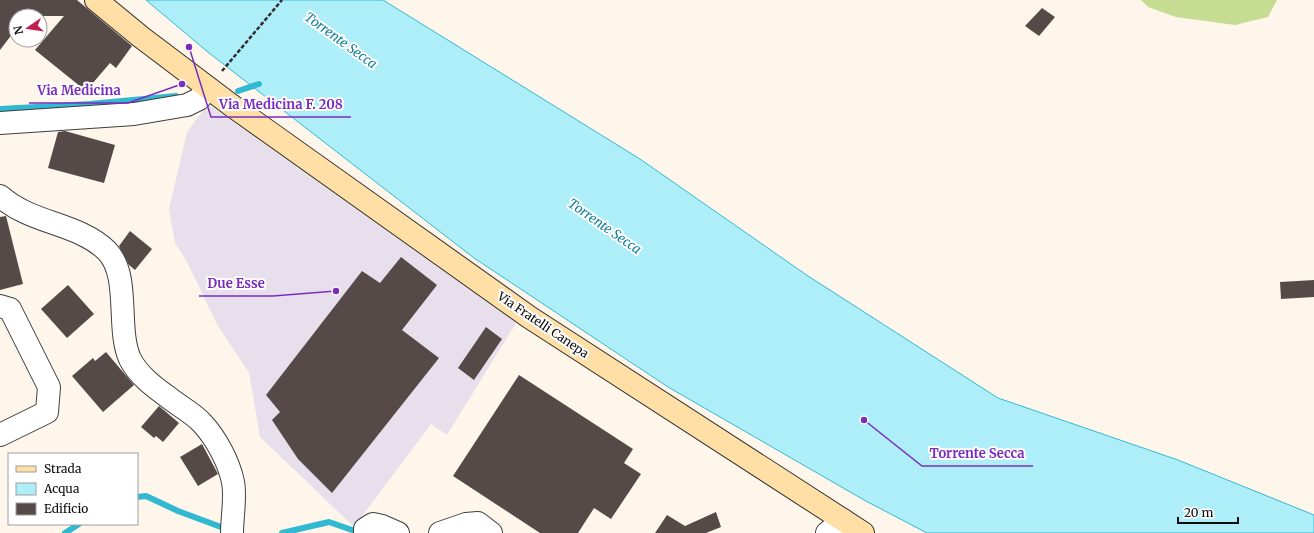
<svg xmlns="http://www.w3.org/2000/svg" width="1314" height="533" font-family="Merriweather,serif">
	<style>
		.industrial { fill: #e7dfeb }
		.forest { fill: #c5dc92 }
		.water { fill: #aeeef8; stroke: #32b9d2 }
		.lines { fill: none; stroke-linecap: round; stroke-linejoin: round }
		.stream { stroke: #32b9d2; stroke-width: 6 }
		.building { fill: #554a48 }
		.minor-casing { stroke: #3f3f3f; stroke-width: 24 }
		.secondary-casing { stroke: #2e2e2e; stroke-width: 24 }
		.path { stroke: #2e2e2e; stroke-width: 2.5; stroke-dasharray: 4 2; stroke-linecap: butt }
		.minor { stroke: #fff; stroke-width: 22 }
		.secondary { stroke: #ffdfa6; stroke-width: 22 }
		.labels { text-anchor: middle; stroke-width: 4; stroke-linejoin: round; paint-order: stroke }
		.street-label { font-size: 12px; fill: #0c0c0c; stroke: #fff }
		.water-label { font-size: 13px; font-style: italic; fill: #11809a; stroke: #fff }
		.leader { fill: none; stroke: #7b2cbf; stroke-width: 1.5 }
		.callout-dot { fill: #7b2cbf; stroke: #fff; stroke-width: 1.5 }
		.callout-label { font-size: 13px; text-anchor: middle; font-weight: bold; fill: #7b2cbf; stroke: #fff; stroke-width: 4; stroke-linejoin: round; paint-order: stroke }
	</style>
	<rect width="100%" height="100%" fill="#fff6eb"/>
	<!-- industrial -->
	<path class="industrial" d="M208,104L516,323L447,435L431,424L354,527L260,437L249,373L218,326L186,260L175,243L169,209L187,132Z"/>
	<!-- forest -->
	<path class="forest" d="M1141,0H1277L1268,17L1235,25L1176,17L1148,7Z"/>
	<!-- water -->
	<path class="water" d="M146,0H383L640,159L808,276L998,398L1178,460L1314,515V533H927L864,500L668,387L474,258L209,53Z"/>
	<g class="lines">
		<!-- stream -->
		<path class="stream" d="M238,91L259,84
			M0,109L90,104L176,96
			M137,497L146,496L178,511L229,530
			M65,533L79,524
			M282,533L329,522L361,533"/>
	</g>
	<!-- building -->
	<path class="building" d="M0,0H77L132,46L116,68L110,63L86,91L35,50L64,16H16V29L0,50Z
		M1042,8L1055,17L1039,36L1025,26Z
		M65,131L115,145L104,183L48,168L58,132Z
		M6,216L23,284L0,290V217Z
		M130,231L152,249L135,270L129,265L119,246Z
		M401,257L437,285L402,330L439,358L332,493L298,459L272,420L280,412L266,395L362,271L380,283Z
		M1314,280V297L1281,299L1280,282Z
		M68,285L94,314L67,338L41,309Z
		M486,327L502,339L474,380L458,368Z
		M106,352L134,385L103,412L72,376L93,358L95,361Z
		M519,375L633,449L624,463L641,474L611,519L594,508L578,533H540L453,476Z
		M159,406L179,423L163,442L156,436L154,438L141,427Z
		M202,444L218,474L198,486L180,457Z
		M716,512L721,527L706,533H655L667,515L685,526Z"/>
	<g class="lines">
		<!-- minor casing -->
		<g class="minor-casing">
			<path id="minor" d="M0,123L134,114L187,105L199,99L208,88
				M0,196C31,224 79,223 107,251C131,276 116,328 130,359C138,375 154,387 168,397C179,406 193,413 202,423C216,438 229,462 233,482C236,497 232,517 232,533
				M0,306L10,309L49,387L47,412L0,435
				M365,533V529L373,524L382,526L398,533
				M440,533L466,524L478,523L491,533
				M827,533L843,520"/>
		</g>
		<!-- secondary casing -->
		<g class="secondary-casing">
			<path id="secondary" d="M96,0L141,37L231,105L529,317L863,533"/>
		</g>
		<!-- path -->
		<path class="path" d="M222,71L282,0"/>
		<!-- minor -->
		<use href="#minor" class="minor"/>
		<!-- secondary -->
		<use href="#secondary" class="secondary"/>
	</g>
	<g class="labels">
		<!-- street labels -->
		<g class="street-label">
			<text transform="translate(543 325) rotate(34)" y="4">Via Fratelli Canepa</text>
		</g>
		<!-- water labels -->
		<g class="water-label">
			<text transform="translate(341 40) rotate(36)" y="5">Torrente Secca</text>
			<text transform="translate(605 226) rotate(35)" y="5">Torrente Secca</text>
		</g>
	</g>
	<!-- callouts -->
	<path class="leader" d="M182 84L128 103H29M189 47L211 117H351M336 291L273 296H199M864 420L922 466H1033"/>
	<g class="callout-dot">
		<circle cx="182" cy="84" r="4"/>
		<circle cx="189" cy="47" r="4"/>
		<circle cx="336" cy="291" r="4"/>
		<circle cx="864" cy="420" r="4"/>
	</g>
	<g class="callout-label">
		<text x="79" y="95">Via Medicina</text>
		<text x="281" y="109">Via Medicina F. 208</text>
		<text x="236" y="288">Due Esse</text>
		<text x="977" y="458">Torrente Secca</text>
	</g>
	<!-- legend -->
	<rect x="8" y="453" width="130" height="72" fill="#ffffff" stroke="#9e9e9e"/>
	<rect x="16" y="466" width="20" height="6" fill="#ffdfa6" stroke="#9e9e9e"/>
	<text x="44" y="473" font-size="12" fill="#0c0c0c">Strada</text>
	<rect x="16" y="483" width="20" height="12" fill="#aeeef8" stroke="#9e9e9e"/>
	<text x="44" y="493" font-size="12" fill="#0c0c0c">Acqua</text>
	<rect x="16" y="503" width="20" height="12" fill="#554a48" stroke="#9e9e9e"/>
	<text x="44" y="513" font-size="12" fill="#0c0c0c">Edificio</text>
	<!-- north arrow -->
	<g transform="translate(28 28) rotate(257)"><circle r="19" fill="#ffffff" stroke="#9e9e9e"/>
	<path d="M0-3L7 15L0 10L-7 15Z" fill="#c01f4e"/>
	<text y="-6" font-size="11" font-weight="bold" text-anchor="middle" fill="#0c0c0c">N</text>
	</g>
	<!-- scale -->
	<path d="M1178 517v6h60v-6" fill="none" stroke="#0c0c0c" stroke-width="2"/>
	<text x="1184" y="517" font-size="12" fill="#0c0c0c" stroke="#ffffff" stroke-width="3" paint-order="stroke">20 m</text>
</svg>
